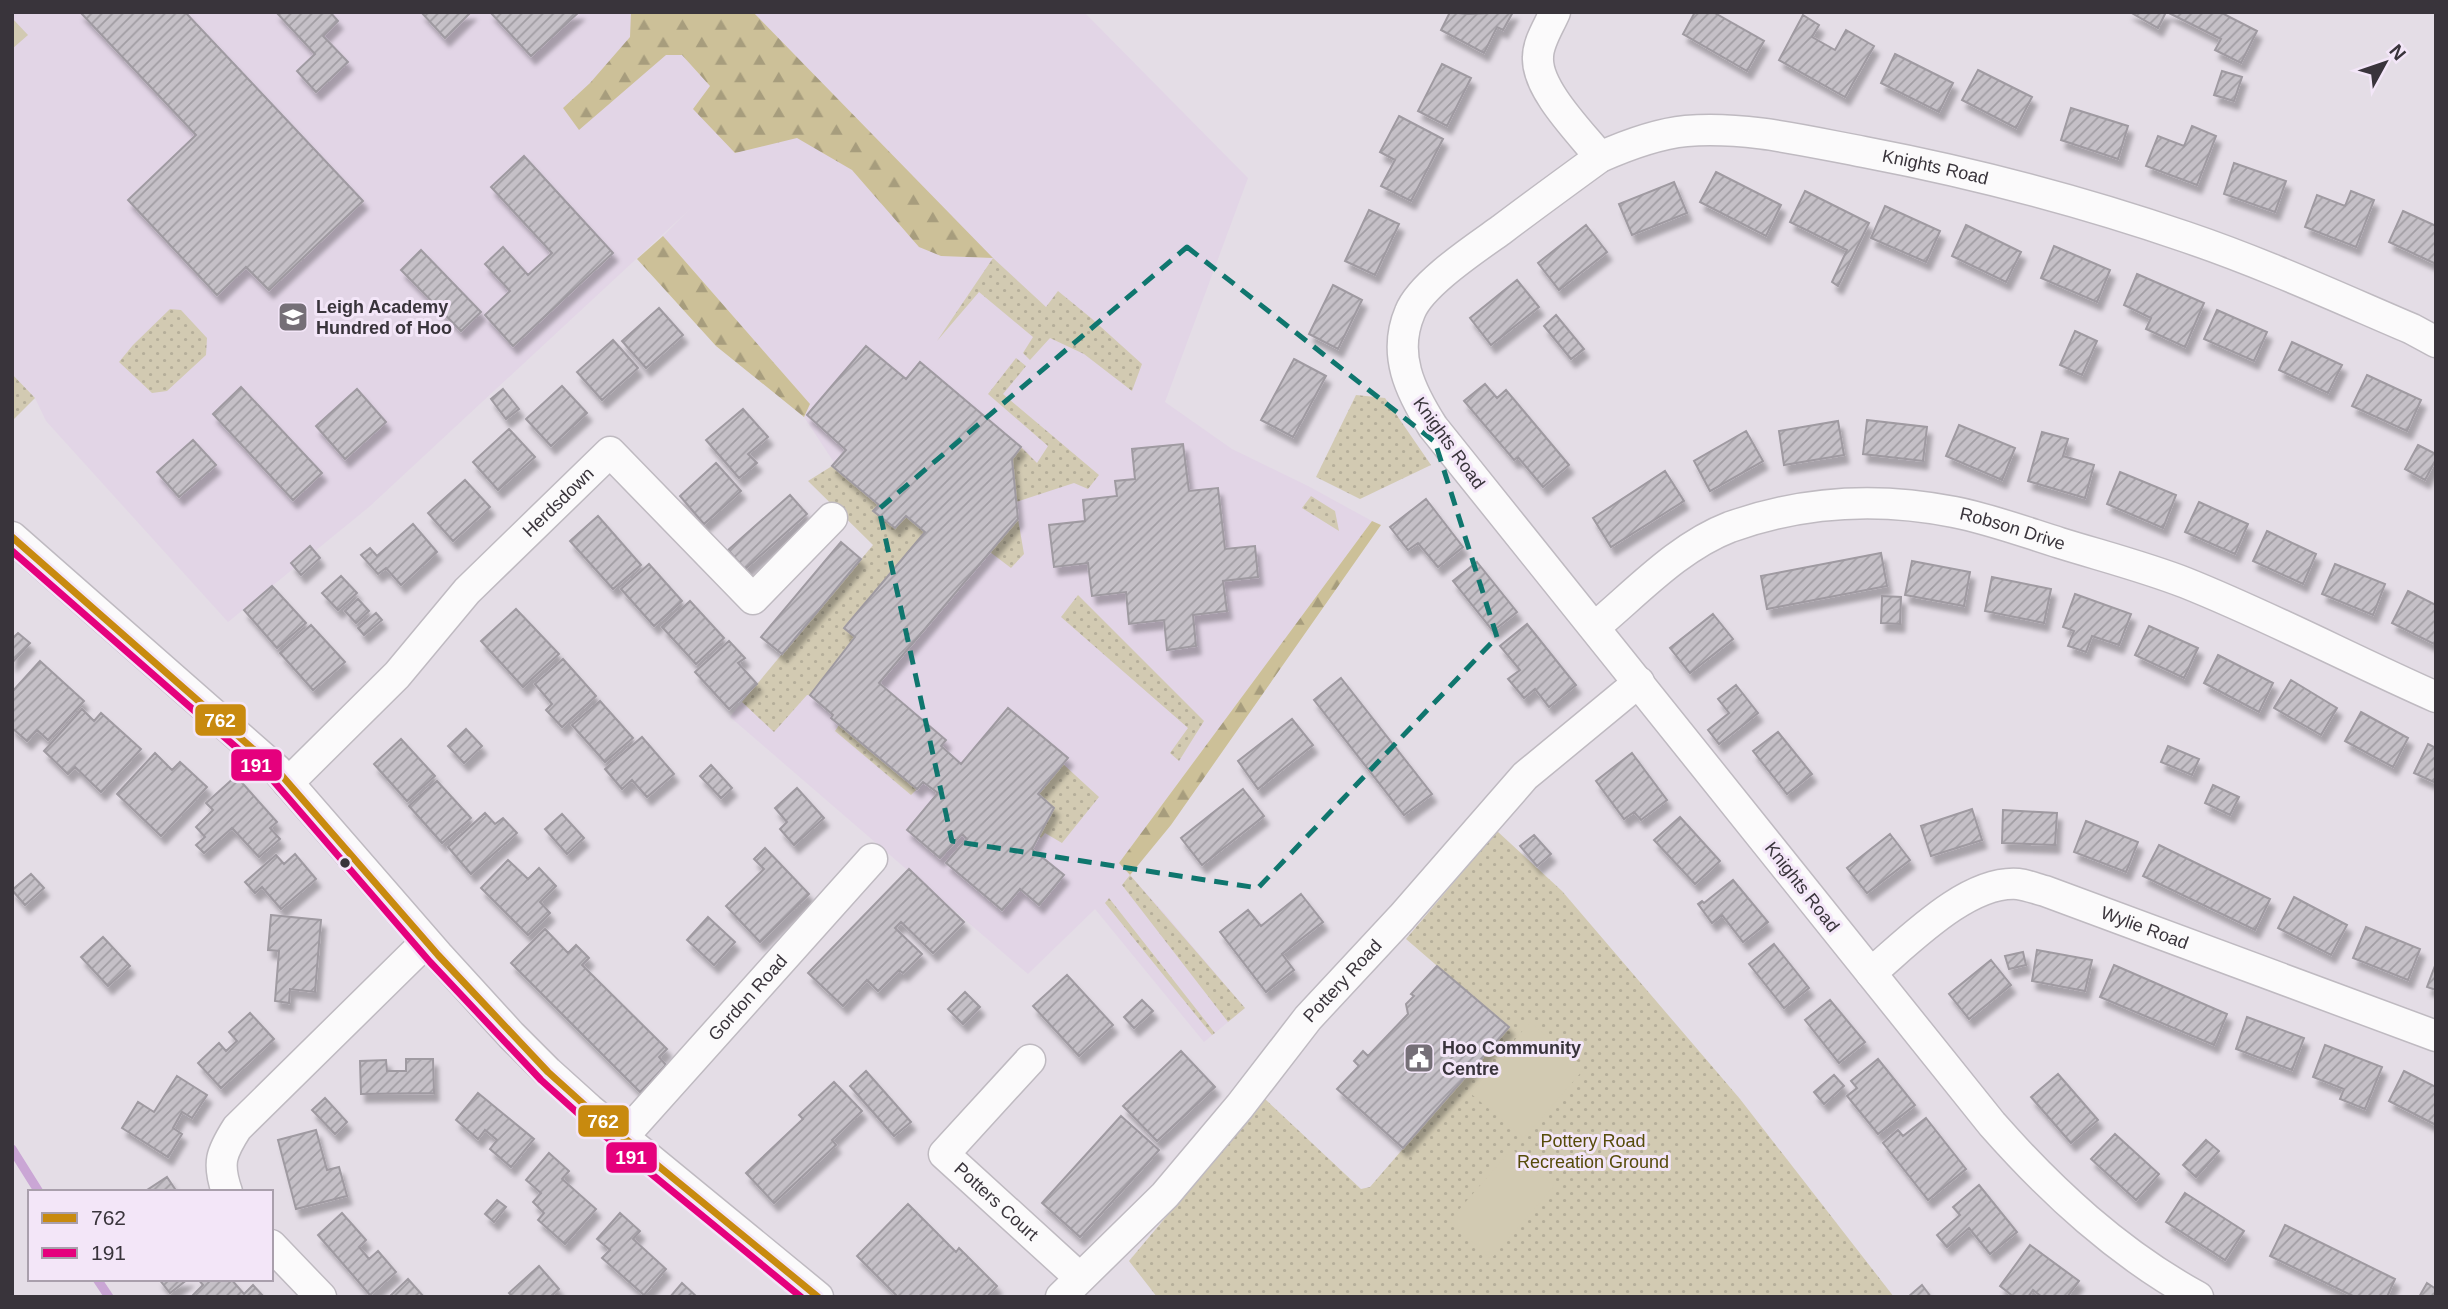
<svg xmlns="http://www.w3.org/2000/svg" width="2448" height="1309" font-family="Arial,sans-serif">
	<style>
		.built { fill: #e2d5e6 }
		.green { fill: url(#green-dots) }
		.forest { fill: url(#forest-firs) }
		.pitch { fill: #d2cab2 }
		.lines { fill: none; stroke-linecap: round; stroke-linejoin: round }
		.stream { stroke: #caa6d5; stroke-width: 9 }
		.building { fill: url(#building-hatch); stroke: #9f9aa1; stroke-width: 2; filter: url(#shadow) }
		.minor-casing { stroke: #bfbac1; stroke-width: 33 }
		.minor { stroke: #fbfafb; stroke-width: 30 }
		.bus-1-casing { stroke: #f3e6f8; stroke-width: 12 }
		.bus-2-casing { stroke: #f3e6f8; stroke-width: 12 }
		.bus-1 { stroke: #c88a0f; stroke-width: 7 }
		.bus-2 { stroke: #e5007d; stroke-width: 7 }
		.marked { fill: none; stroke: #0f766e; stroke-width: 5; stroke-dasharray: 14 9; stroke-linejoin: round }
		.bus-dot { fill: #39343b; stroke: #f3e6f8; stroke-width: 2.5 }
		.labels { text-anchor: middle; stroke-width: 6; stroke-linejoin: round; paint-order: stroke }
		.street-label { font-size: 18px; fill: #39343b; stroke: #f3e6f8 }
		.poi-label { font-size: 18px; font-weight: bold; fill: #39343b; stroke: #f3e6f8; text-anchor: start }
		.park-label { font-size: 18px; fill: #564b0a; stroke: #f3e6f8 }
		.line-badge { stroke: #f3e6f8; stroke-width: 2.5 }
		.badge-label { font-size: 19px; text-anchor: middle; font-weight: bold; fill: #fff }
	</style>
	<defs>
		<pattern id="green-dots" width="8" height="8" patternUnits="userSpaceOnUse" patternTransform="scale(1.75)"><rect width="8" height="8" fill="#d2cab2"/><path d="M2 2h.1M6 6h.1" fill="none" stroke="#b5ae9a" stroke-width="1.8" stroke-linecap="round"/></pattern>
		<pattern id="forest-firs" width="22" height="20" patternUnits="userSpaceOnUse" patternTransform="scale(1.75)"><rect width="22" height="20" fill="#ccc098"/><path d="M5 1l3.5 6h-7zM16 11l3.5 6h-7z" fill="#a79d7d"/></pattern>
		<pattern id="building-hatch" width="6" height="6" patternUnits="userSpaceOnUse" patternTransform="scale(1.75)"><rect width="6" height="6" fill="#c5c0c7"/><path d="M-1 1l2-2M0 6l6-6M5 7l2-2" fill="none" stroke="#a19da3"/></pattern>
		<filter id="shadow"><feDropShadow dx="4.5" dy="8" stdDeviation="2" flood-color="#0004"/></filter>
	</defs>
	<rect width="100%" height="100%" fill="#e4dde6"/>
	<!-- built -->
	<path class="built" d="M12,12H1084L1248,178L1165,402L1232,449L1308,486L1372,521L1119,863L1166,915L1245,1008L1204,1042L1095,909L1028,974L730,717L882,535L804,417L810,404L663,236L690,209L369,507L228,622L46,421L35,398L12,374Z"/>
	<!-- green -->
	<path class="green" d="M993,258L1046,307L1058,291L1091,318L1142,364L1132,391L1084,354L1050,338L1030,360L1023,353L1033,337L979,292L937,341Z
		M170,309L181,310L207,338L206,355L167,391L152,393L119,362L133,345Z
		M1016,358L1026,366L1003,394L1099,475L1088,489L1074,483L1016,502L1012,459L1021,447L1037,463L1048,446L988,394Z
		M12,374L35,398L12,421Z
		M1356,395L1385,398L1431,465L1360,499L1316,477Z
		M832,466L879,505L874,511L895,528L906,516L925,532L844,627L855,637L810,695H807L774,732L742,702L873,545L808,481Z
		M1311,496L1335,511L1339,531L1302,508Z
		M1018,519L1024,554L1011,568L990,552Z
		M1078,595L1204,721L1179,761L1170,753L1188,728L1061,617Z
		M839,725L917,789L911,795L835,731Z
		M1063,764L1099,797L1062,843L1045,833L1041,838L1039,836L1054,808L1038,794Z
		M1497,831L1562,891L1740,1099L1894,1297H1157L1129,1261L1265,1099L1361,1189L1370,1187L1508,1027L1406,939Z
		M1130,875L1245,1008L1228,1022L1122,885Z
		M1109,898L1215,1033L1212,1035L1105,903Z"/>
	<!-- forest -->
	<path class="forest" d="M631,12H753L993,258L941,256L919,247L852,170L797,138L735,153L693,109L710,86L682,55H666L579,130L563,108L590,83L630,37Z
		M663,236L810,404L804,417L716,346L637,259Z
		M1372,521L1381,525L1171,825L1130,875L1119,863Z"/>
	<!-- pitch -->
	<path class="pitch" d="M12,18L28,35L12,49Z
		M1530,1022L1584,1069L1524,1138L1470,1093Z
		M1512,1149L1554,1186L1491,1259L1449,1221Z"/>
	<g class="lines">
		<!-- stream -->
		<path class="stream" d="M12,1149L39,1192
			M97,1279L109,1297"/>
	</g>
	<!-- building -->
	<path class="building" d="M80,12H185L363,201L269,290L246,267L217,295L128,200L196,135Z
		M276,12H330L338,21L323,36L348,62L316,92L297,71L315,54Z
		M421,12H471L445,38Z
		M490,12H579L531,56Z
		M1450,12L1467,14L1513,12L1503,30L1497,27L1484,53L1441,30Z
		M1695,12H1713L1764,41L1747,71L1683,34Z
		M2130,12H2166L2158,28Z
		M2167,12H2220L2257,31L2241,63L2215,50L2221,39Z
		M1803,15L1819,25L1812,37L1835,50L1846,30L1874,46L1845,97L1779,60Z
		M1895,54L1953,83L1939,112L1881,83Z
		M1442,64L1471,78L1447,126L1418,111Z
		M1978,70L2032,97L2016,128L1962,100Z
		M2222,71L2242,77L2234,101L2214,95Z
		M2071,108L2128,126L2118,159L2061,140Z
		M1399,116L1443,139L1411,201L1381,186L1395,160L1380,152Z
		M2192,126L2216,136L2197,185L2146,166L2158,136L2184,146Z
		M524,156L613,253L513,346L485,315L510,291L485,264L503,247L528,275L552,253L491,187Z
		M2234,163L2286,181L2275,212L2224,194Z
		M1716,172L1781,205L1766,236L1700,202Z
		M1674,182L1687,213L1632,235L1619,204Z
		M1805,191L1869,223L1838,286L1832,282L1847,250L1790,222Z
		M2351,191L2374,200L2356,247L2305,227L2317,195L2345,206Z
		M1885,206L1940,231L1926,262L1871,238Z
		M1369,210L1399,224L1375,275L1345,261Z
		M2403,211L2436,226V264L2389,242Z
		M1586,225L1607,252L1559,290L1538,263Z
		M1966,225L2021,252L2006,282L1952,256Z
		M2054,246L2110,270L2097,302L2041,278Z
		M421,250L481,312L461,331L401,270Z
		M2137,274L2204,303L2185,347L2146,329L2151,318L2124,305Z
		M1517,280L1539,307L1491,345L1470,318Z
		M1333,285L1362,300L1338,349L1309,334Z
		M659,308L683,335L646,368L622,341Z
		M2217,310L2267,332L2254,361L2204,339Z
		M1556,315L1584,349L1571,359L1544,326Z
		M2075,331L2097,341L2082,375L2060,365Z
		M613,340L638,368L602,400L577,372Z
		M2292,342L2342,365L2328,393L2279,370Z
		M866,346L906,379L920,362L1021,447L1012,459L1018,519L879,683L946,740L941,746L961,764L1008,708L1068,758L1038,794L1054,808L1032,849L1064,875L1039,905L1020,889L1002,910L946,863L967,839L962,834L940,858L907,830L938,793L923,782L917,789L831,718L833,715L810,695L855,637L844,628L925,532L906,516L895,528L873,511L879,505L832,466L846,450L807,415Z
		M1294,359L1326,376L1293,437L1261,420Z
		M2367,375L2421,400L2407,431L2352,406Z
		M1485,384L1497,398L1506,390L1569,465L1543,487L1518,457L1514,460L1464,401Z
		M562,386L587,413L551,446L526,419Z
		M241,387L322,473L293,500L213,414Z
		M357,389L386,422L345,459L316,426Z
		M503,389L519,409L506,419L491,399Z
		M743,409L768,437L748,454L757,463L739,478L706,440Z
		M1867,420L1927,427L1923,461L1863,454Z
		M1838,421L1844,455L1784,465L1779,431Z
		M1959,425L2015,448L2002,480L1946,456Z
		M509,429L535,457L498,490L473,462Z
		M1746,431L1763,461L1710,491L1694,461Z
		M2042,432L2068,439L2063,456L2094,465L2085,498L2028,481Z
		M193,440L216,465L179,497L157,472Z
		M1183,444L1189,491L1218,488L1225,549L1255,546L1258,577L1223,581L1227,611L1193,615L1196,646L1167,650L1164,620L1129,624L1126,592L1092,596L1088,563L1054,567L1049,525L1085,521L1083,500L1117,496L1115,481L1135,479L1132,449Z
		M2418,445L2436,454V459L2425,480L2405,469Z
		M716,463L741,491L704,524L680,496Z
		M1665,471L1684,501L1611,547L1593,518Z
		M2120,472L2176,495L2163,528L2107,504Z
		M465,480L490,507L453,541L428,513Z
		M790,495L807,514L745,569L728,550Z
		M1426,499L1463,547L1438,567L1418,543L1408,550L1390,527Z
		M2199,502L2248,524L2235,554L2185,532Z
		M598,516L641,565L613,589L570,541Z
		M413,524L437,552L401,585L386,568L378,574L361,555L370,548L377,556Z
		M2267,531L2316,554L2303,584L2253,561Z
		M841,542L861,559L782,654L761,637Z
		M310,546L320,558L301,575L291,563Z
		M1881,553L1887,586L1767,609L1761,576Z
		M1912,561L1970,572L1964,606L1905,595Z
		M1477,562L1517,612L1493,631L1453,581Z
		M649,564L682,601L654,626L621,589Z
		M2335,564L2385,584L2373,615L2322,594Z
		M341,576L357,593L338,610L322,593Z
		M1992,577L2051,589L2044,623L1985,611Z
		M272,586L306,623L277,648L244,610Z
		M2408,591L2436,605V645L2392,623Z
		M2075,594L2131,614L2119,645L2092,636L2086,652L2068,646L2074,631L2063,627Z
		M1882,596L1901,597L1900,624L1881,623Z
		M358,599L369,611L356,623L345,611Z
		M690,601L724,638L696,664L662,627Z
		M516,609L559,654L523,687L481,641Z
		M376,613L382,620L364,635L358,628Z
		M1713,614L1733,639L1690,673L1670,648Z
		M1527,624L1576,685L1549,707L1535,689L1524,698L1508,679L1520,670L1500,646Z
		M311,625L345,662L313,690L280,653Z
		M2149,626L2198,648L2184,678L2135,655Z
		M18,633L30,643L12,663V639Z
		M729,641L745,658L738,663L757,684L729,709L695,672Z
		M2218,655L2273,683L2259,712L2204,683Z
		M563,659L596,696L562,727L546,710L552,704L535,684Z
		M40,661L84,701L48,740L37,730L27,741L12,728V692Z
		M1341,678L1432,794L1404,815L1314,700Z
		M2291,680L2337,708L2321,735L2274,708Z
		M1736,685L1758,713L1719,744L1708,730L1729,713L1718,699Z
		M600,701L633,738L605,762L572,725Z
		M82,709L94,721L101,713L141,749L101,792L75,767L68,774L44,751Z
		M2361,712L2408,738L2393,767L2345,741Z
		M1292,719L1313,745L1258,789L1238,761Z
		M466,729L482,746L464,763L448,746Z
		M1778,732L1812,774L1787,794L1753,751Z
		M642,737L674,774L647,797L632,780L622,789L605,769Z
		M401,739L435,776L407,801L374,764Z
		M2428,744L2436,748V783L2414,773Z
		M2168,746L2199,759L2192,775L2161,762Z
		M155,753L172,770L180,762L207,787L161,836L117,794Z
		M1632,753L1667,800L1641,820L1634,812L1624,819L1596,781Z
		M711,765L732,788L721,798L700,776Z
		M236,776L277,822L270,828L280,839L259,857L232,828L204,853L196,845L205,837L196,827L213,810L206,803Z
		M437,781L471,818L442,843L409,806Z
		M2213,785L2239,797L2230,815L2205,803Z
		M797,788L824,818L794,845L780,829L787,822L775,808Z
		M1243,789L1264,816L1202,865L1181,838Z
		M1972,809L1982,840L1931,856L1921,826Z
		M2003,810L2057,813L2055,845L2002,843Z
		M485,813L495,824L503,818L517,833L471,874L448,847Z
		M562,814L584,838L567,854L545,829Z
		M1680,817L1720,861L1695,884L1654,840Z
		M2086,821L2138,842L2126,872L2074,852Z
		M1890,834L1910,860L1867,893L1847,868Z
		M1534,835L1551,854L1537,866L1520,846Z
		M2159,845L2270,899L2255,930L2143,876Z
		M765,848L809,894L760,942L726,906L764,869L754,859Z
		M295,854L316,879L281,909L262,887L255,893L245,882L276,855L284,864Z
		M508,860L528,879L539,868L556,886L540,902L550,913L528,935L481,888Z
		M909,869L964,922L933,953L901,922L895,928L922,954L903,973L899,970L878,991L867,980L843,1006L808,973Z
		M31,874L44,888L25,905L12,890Z
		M1733,880L1768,922L1743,942L1722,915L1712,923L1698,904L1702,901L1704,903Z
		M1301,894L1323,922L1282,954L1294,970L1266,992L1220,932L1248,910L1261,926Z
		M2294,897L2347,925L2331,955L2278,928Z
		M271,915L321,920L315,992L290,989L289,1003L275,1001L279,951L268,950Z
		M708,917L735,942L714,965L687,940Z
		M2366,927L2420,949L2408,980L2353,958Z
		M545,929L568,953L576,945L589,958L582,965L667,1049L659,1057L666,1065L640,1092L511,963Z
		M103,937L130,966L108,986L81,957Z
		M1774,944L1809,988L1784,1008L1749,964Z
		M2037,950L2092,960L2085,991L2032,981Z
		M2023,952L2026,965L2009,969L2005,956Z
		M1991,960L2011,985L1969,1019L1949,994Z
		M2436,963V990L2427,987Z
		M2114,965L2227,1014L2214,1045L2100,997Z
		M1437,966L1509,1027L1403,1148L1337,1089L1359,1066L1354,1061L1363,1051L1368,1056L1408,1014L1406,1004L1414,996L1411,994Z
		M1067,975L1113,1025L1079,1056L1033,1006Z
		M965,992L980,1007L963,1024L948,1009Z
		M1142,1000L1153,1011L1134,1028L1124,1017Z
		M1830,1000L1865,1042L1839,1063L1805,1020Z
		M250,1013L274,1039L221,1088L198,1063L219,1043L226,1051L237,1041L229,1032Z
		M2247,1017L2304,1038L2292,1070L2236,1049Z
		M2325,1045L2382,1067L2365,1109L2340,1099L2344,1089L2313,1077Z
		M1181,1051L1215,1087L1157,1141L1123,1106Z
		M406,1059H433L434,1093L361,1094L360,1061L386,1060L387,1071H406Z
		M1878,1059L1915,1105L1878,1134L1847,1096L1857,1088L1851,1081Z
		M866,1071L911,1122L894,1136L850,1086Z
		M2404,1071L2436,1087V1125L2389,1101Z
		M2058,1074L2098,1120L2071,1143L2031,1097Z
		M1834,1075L1844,1086L1824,1104L1814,1092Z
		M177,1076L207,1095L192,1118L182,1112L173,1128L182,1134L168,1157L122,1128L138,1102L154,1112Z
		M834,1082L862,1111L832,1140L836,1145L774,1203L746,1173L803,1119L799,1115Z
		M478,1093L534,1139L511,1167L490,1149L497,1140L485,1130L478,1139L456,1120Z
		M325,1098L347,1122L335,1134L312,1110Z
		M1121,1116L1159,1150L1080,1237L1042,1203Z
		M1926,1118L1966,1169L1928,1200L1883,1143L1898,1130L1903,1136Z
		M316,1130L327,1170L339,1167L347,1196L296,1209L278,1140Z
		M2115,1134L2159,1174L2136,1200L2091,1159Z
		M2206,1140L2219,1151L2196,1177L2183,1165Z
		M549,1153L569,1171L562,1179L596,1209L565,1244L538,1220L544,1213L533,1202L541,1193L526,1180Z
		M167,1177L177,1192H144Z
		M1979,1185L2017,1232L1990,1254L1969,1228L1947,1247L1937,1235L1960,1215L1953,1207Z
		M2185,1193L2244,1231L2225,1260L2166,1222Z
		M497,1200L506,1207L494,1222L485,1214Z
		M908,1204L956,1252L959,1248L997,1286L987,1297H898L857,1256Z
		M342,1213L366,1240L359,1247L369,1259L378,1251L396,1272L370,1295L318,1235Z
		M620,1213L640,1231L633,1239L666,1269L644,1295L602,1258L610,1250L597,1239Z
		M2285,1225L2395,1279L2387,1297H2355L2270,1256Z
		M2030,1245L2079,1281L2067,1297H2042L2033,1290L2028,1297H2014L2000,1286Z
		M539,1266L559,1289L550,1297H513L509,1293Z
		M159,1279H188L170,1293Z
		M198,1279H231L244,1294L253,1285L264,1297H191L203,1285Z
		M408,1279L424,1297H389Z
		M682,1283L697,1297H670Z
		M2427,1283L2436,1289V1297H2419Z
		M1922,1285L1931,1297H1908Z"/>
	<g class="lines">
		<!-- minor casing -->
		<g class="minor-casing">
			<g id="minor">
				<path d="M1555,12C1549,26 1538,42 1538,57C1536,89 1581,133 1600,157"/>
				<path d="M12,537L277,770L438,955L511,1035L548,1072L589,1109L818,1297"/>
				<path id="s1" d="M1595,627C1637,592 1678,547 1730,527C1803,501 1879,497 1954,512C1990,519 2025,532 2060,543C2102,556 2145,567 2186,583C2271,617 2352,660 2436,697"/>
				<path id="s2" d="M288,783L397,675L467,591L610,452L753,599L832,518"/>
				<path id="s3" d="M1871,973C1908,942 1967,880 2018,884C2027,885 2037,889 2045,891L2436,1036"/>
				<path id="s4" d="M1030,1060L944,1154L1080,1278"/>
				<path id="s5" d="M623,1137L872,859"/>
				<path d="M227,1192C217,1163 221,1153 237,1128L426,942"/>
				<path d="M271,1245L321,1297"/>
				<path id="s6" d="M1061,1297L1165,1195L1240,1106L1308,1018L1402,917L1525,776L1639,682"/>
				<path id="s7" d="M2198,1297C2118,1253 2052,1192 1992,1124L1433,427C1410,391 1392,354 1410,312C1421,284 1476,248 1501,230C1534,205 1567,181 1600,157C1627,145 1656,134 1686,131C1746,126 1805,141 1864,152C1974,173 2081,201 2186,237C2263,263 2337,297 2412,329L2436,342"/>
			</g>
		</g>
		<!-- minor -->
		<use href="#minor" class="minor"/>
		<!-- bus-1 casing -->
		<g class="bus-1-casing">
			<path id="bus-1" d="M12,537L277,770L438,955L548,1072L589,1109L818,1297"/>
		</g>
		<!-- bus-2 casing -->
		<g class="bus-2-casing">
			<path id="bus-2" d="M12,551L270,777L430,962L541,1080L582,1117L801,1297"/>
		</g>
		<!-- bus-1 -->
		<use href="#bus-1" class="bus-1"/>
		<!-- bus-2 -->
		<use href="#bus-2" class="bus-2"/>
	</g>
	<!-- marked area -->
	<path class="marked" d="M1187,247L1435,442L1497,637L1258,888L952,841L879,509Z"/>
	<!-- icons -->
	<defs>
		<g id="school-square" transform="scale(1.575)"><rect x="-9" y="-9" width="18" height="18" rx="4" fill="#756f77" stroke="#f3e6f8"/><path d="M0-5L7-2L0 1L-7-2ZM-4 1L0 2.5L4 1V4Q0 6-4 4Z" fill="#fff"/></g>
		<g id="civic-square" transform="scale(1.575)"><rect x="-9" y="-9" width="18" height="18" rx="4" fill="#756f77" stroke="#f3e6f8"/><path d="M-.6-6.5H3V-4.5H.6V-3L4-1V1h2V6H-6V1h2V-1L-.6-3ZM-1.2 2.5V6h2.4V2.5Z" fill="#fff"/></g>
	</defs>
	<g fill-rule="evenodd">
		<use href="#school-square" x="293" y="317"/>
		<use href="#civic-square" x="1419" y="1058"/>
	</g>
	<!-- markers -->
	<circle class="bus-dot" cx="345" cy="863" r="6"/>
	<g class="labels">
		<!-- street labels -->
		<g class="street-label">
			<text dy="6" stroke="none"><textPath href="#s7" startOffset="1876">Knights Road</textPath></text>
			<text transform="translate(1449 443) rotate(54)" y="6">Knights Road</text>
			<text dy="6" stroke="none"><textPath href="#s2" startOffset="390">Herdsdown</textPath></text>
			<text dy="6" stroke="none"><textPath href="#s1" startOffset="457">Robson Drive</textPath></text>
			<text transform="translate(1802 887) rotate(52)" y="6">Knights Road</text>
			<text dy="6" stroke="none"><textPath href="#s3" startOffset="310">Wylie Road</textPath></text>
			<text dy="6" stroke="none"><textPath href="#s6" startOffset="424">Pottery Road</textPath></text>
			<text dy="6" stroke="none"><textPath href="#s5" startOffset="187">Gordon Road</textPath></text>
			<text dy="6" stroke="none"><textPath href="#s4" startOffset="198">Potters Court</textPath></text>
		</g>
		<!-- poi labels -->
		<g class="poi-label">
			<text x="316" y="313">Leigh Academy<tspan x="316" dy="21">Hundred of Hoo</tspan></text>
			<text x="1442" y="1054">Hoo Community<tspan x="1442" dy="21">Centre</tspan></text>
		</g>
		<!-- park labels -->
		<g class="park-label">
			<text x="1593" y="1147">Pottery Road<tspan x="1593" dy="21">Recreation Ground</tspan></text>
		</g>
	</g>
	<g class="line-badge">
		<rect x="194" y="703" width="53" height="34" rx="7" fill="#c88a0f"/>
		<rect x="230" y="748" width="53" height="34" rx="7" fill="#e5007d"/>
		<rect x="577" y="1104" width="53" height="34" rx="7" fill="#c88a0f"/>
		<rect x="605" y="1141" width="53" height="33" rx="7" fill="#e5007d"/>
	</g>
	<g class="badge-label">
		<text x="220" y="727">762</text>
		<text x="256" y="772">191</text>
		<text x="603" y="1128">762</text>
		<text x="631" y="1164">191</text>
	</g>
	<!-- border -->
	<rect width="2448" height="1309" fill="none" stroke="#39343b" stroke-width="28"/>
	<!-- legend -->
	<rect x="28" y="1190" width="245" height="91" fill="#f3e6f8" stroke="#a99fac" stroke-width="2"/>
	<rect x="42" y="1213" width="35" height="10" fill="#c88a0f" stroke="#a99fac" stroke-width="2"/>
	<text x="91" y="1225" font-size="21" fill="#39343b">762</text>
	<rect x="42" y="1248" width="35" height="10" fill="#e5007d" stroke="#a99fac" stroke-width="2"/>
	<text x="91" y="1260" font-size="21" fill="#39343b">191</text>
	<!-- north arrow -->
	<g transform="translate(2385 63) rotate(50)" stroke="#f3e6f8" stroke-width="5" paint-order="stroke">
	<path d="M0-5L12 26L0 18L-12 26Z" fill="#39343b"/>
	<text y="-10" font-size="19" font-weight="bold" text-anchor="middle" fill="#39343b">N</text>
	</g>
</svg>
